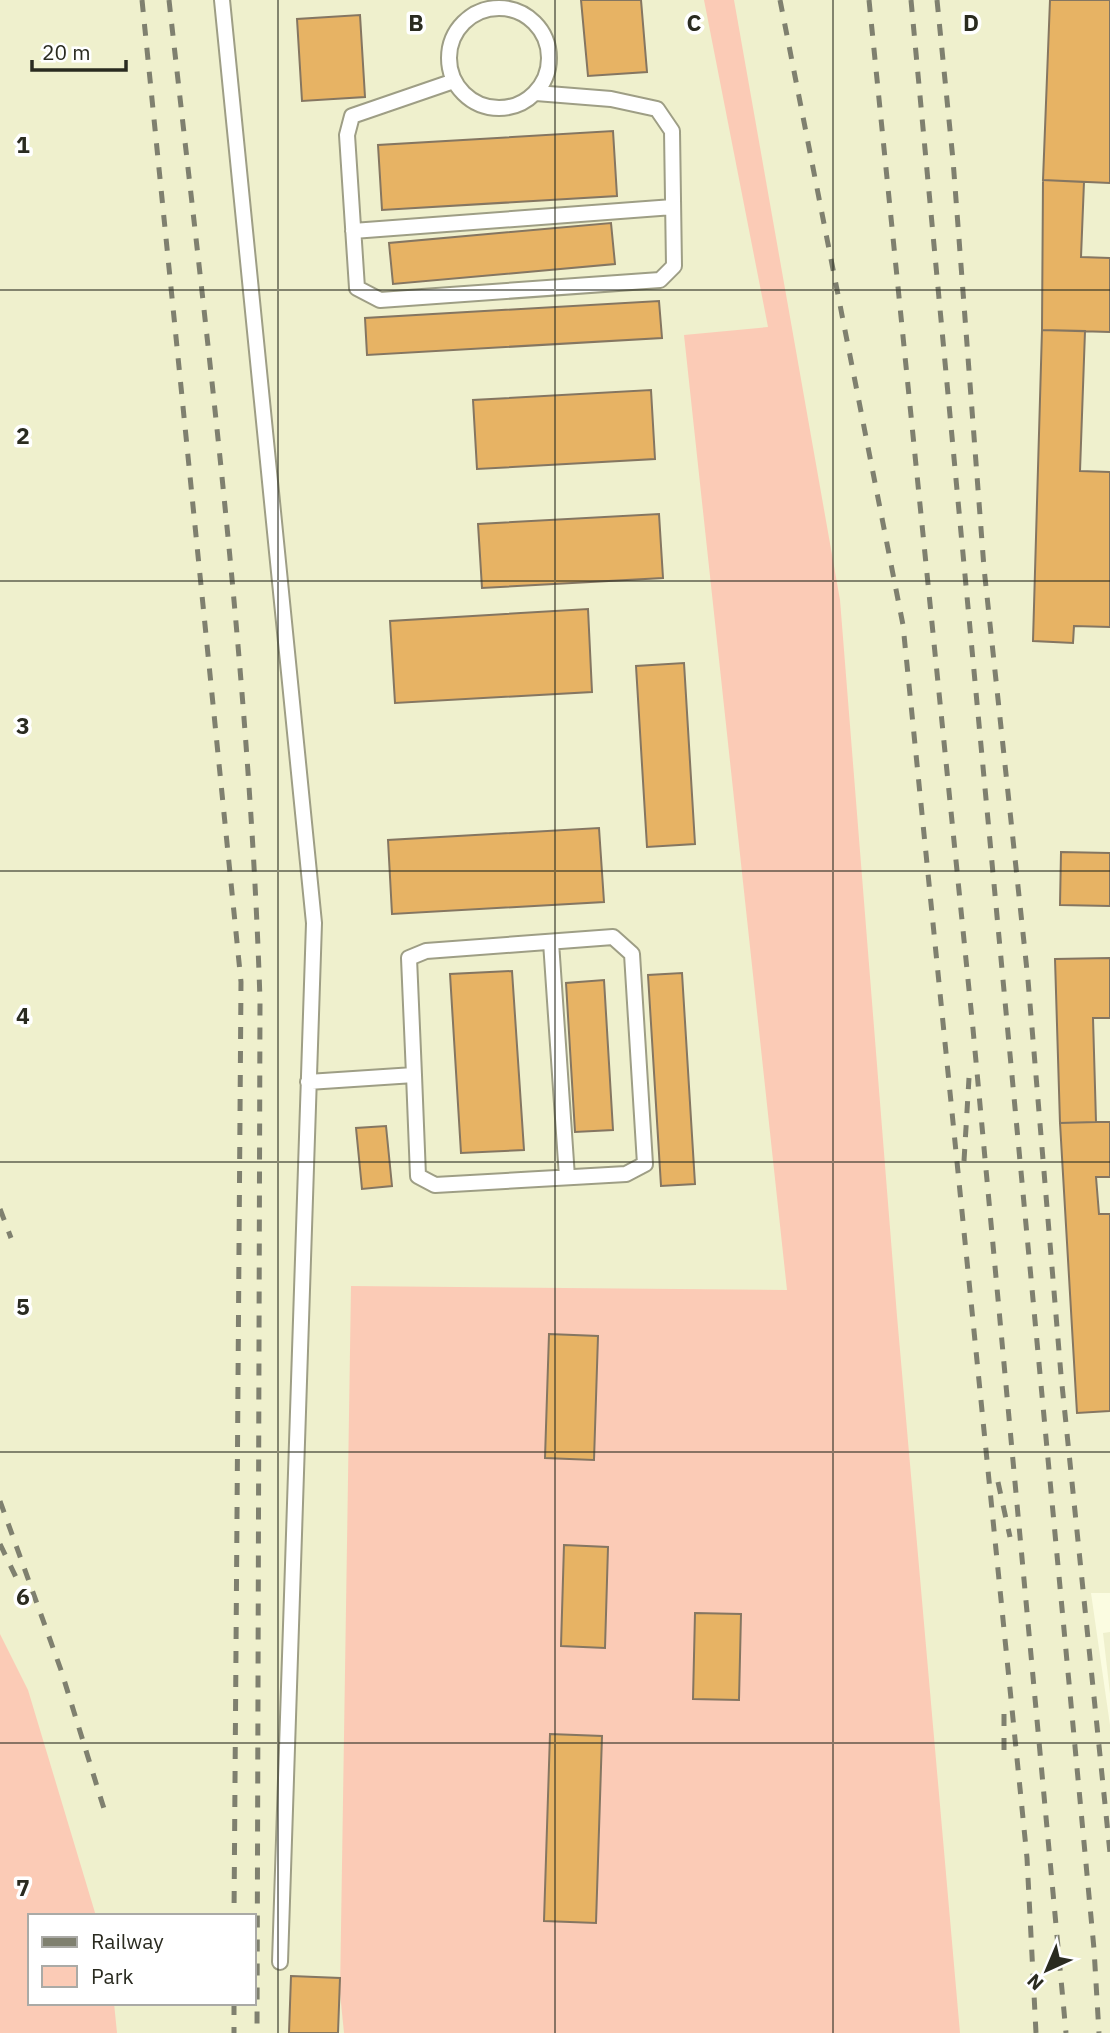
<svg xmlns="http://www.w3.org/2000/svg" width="1110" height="2033" font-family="'IBM Plex Sans',sans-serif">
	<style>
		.built { fill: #eff0cd; fill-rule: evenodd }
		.green { fill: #fbcbb6 }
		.building { fill: #e7b364; stroke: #857661; stroke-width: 2 }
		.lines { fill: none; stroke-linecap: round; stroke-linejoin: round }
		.service-casing { stroke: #9e9e85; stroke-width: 18 }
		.service { stroke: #fff; stroke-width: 14 }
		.rail { stroke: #7f806f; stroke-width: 5; stroke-dasharray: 12 12; stroke-linecap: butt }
		.grid { fill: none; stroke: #2a2b20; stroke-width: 2; stroke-opacity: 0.55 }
		.grid-label { font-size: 23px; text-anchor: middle; font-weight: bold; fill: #2a2b20; stroke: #fff; stroke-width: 7; stroke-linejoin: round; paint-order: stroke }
	</style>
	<rect width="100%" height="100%" fill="#fbfce1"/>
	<!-- built -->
	<path class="built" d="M0,0H1110V1593H1091L1110,1725V2033H0ZM30,1916H254V2003H30Z
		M1110,1632V1694L1103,1633Z"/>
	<!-- green -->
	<path class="green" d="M704,0H734L840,600L897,1316L960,2033H344L340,1993L351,1286L787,1290L684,335L768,327Z
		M0,1634L28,1690L96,1916H30V2003H114L117,2033H0Z"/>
	<!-- building -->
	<path class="building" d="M581,0H641L647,72L588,76Z
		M1050,0H1110V183L1043,180Z
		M360,15L365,97L302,101L297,19Z
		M613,131L617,196L382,210L378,145Z
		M1043,180L1084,182L1081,257L1110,258V332L1042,330Z
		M611,223L615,264L393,284L389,243Z
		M659,301L662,338L367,355L365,318Z
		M1042,330L1085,331L1080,471L1110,472V627L1074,626L1073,643L1033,641Z
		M651,390L655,459L477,469L473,400Z
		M659,514L663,578L482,588L478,524Z
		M588,609L592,692L395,703L390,621Z
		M684,663L695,844L647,847L636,666Z
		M599,828L604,902L392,914L388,840Z
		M1061,852L1110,853V906L1060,905Z
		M1110,958V1018H1093L1096,1122L1060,1123L1055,959Z
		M512,971L524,1150L461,1153L450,974Z
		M682,973L695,1184L661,1186L648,975Z
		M604,980L613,1130L575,1132L566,983Z
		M1096,1122H1110V1177H1096L1099,1214H1110V1411L1077,1413L1060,1123Z
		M386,1126L392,1186L362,1189L356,1128Z
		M549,1334L598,1336L594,1460L545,1458Z
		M564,1545L608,1547L605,1648L561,1646Z
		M695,1613L741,1614L739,1700L693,1699Z
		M550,1734L602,1736L596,1923L544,1921Z
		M291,1976L340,1978L338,2033H289Z"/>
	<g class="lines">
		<!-- service casing -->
		<g class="service-casing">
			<path id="service" d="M222,0L314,923L280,1962
				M449 58a50 50 0 1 1 100 0a50 50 0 1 1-100 0Z
				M454,81L352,116L347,135L357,288L380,300L660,280L674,266L672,131L657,109L611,99L536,93
				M353,231L673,207
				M551,942L567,1177
				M308,1082L414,1075L418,1176L435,1185L626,1174L645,1164L632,954L613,937L426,951L409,958L414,1075"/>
		</g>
		<!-- service -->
		<use href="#service" class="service"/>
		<!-- rail -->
		<path class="rail" d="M142,0L241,982L234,1916
			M169,0C206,333 249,665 260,1000L257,2033
			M780,0L903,625L1027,1858L1036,2033
			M869,0L973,1029L1066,2033
			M911,0L1094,1949L1099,2033
			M937,0L953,160L984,568L1028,980L1061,1375L1110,1853
			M964,1161L969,1078
			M0,1209L11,1238
			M998,1482L1010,1537
			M0,1501L61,1670L105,1812
			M0,1544L24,1594
			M1004,1714V1756
			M234,2003V2033"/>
	</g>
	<!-- grid -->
	<path class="grid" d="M278,0V2033M555,0V2033M833,0V2033M0,290H1110M0,581H1110M0,871H1110M0,1162H1110M0,1452H1110M0,1743H1110"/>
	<g class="grid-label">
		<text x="416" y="31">B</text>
		<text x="694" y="31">C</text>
		<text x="971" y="31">D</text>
		<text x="23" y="153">1</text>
		<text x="23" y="444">2</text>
		<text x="23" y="734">3</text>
		<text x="23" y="1024">4</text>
		<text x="23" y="1315">5</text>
		<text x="23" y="1605">6</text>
		<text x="23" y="1896">7</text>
	</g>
	<!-- legend -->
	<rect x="28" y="1914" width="228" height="91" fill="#ffffff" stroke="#aaaaa6" stroke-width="2"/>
	<rect x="42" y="1937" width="35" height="10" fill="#7f806f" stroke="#aaaaa6" stroke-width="2"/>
	<text x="91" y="1949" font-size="21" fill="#2a2b20">Railway</text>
	<rect x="42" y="1966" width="35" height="21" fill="#fbcbb6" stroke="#aaaaa6" stroke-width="2"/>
	<text x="91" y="1984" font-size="21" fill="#2a2b20">Park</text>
	<!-- north arrow -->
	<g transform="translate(1047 1970) rotate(224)" stroke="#ffffff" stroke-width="5" paint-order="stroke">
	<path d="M0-5L12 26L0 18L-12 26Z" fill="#2a2b20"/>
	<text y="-10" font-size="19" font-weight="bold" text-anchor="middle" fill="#2a2b20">N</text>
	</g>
	<!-- scale -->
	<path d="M32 60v10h94v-10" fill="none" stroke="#2a2b20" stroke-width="3.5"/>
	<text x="42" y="60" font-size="21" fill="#2a2b20" stroke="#ffffff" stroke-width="5" paint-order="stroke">20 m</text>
</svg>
